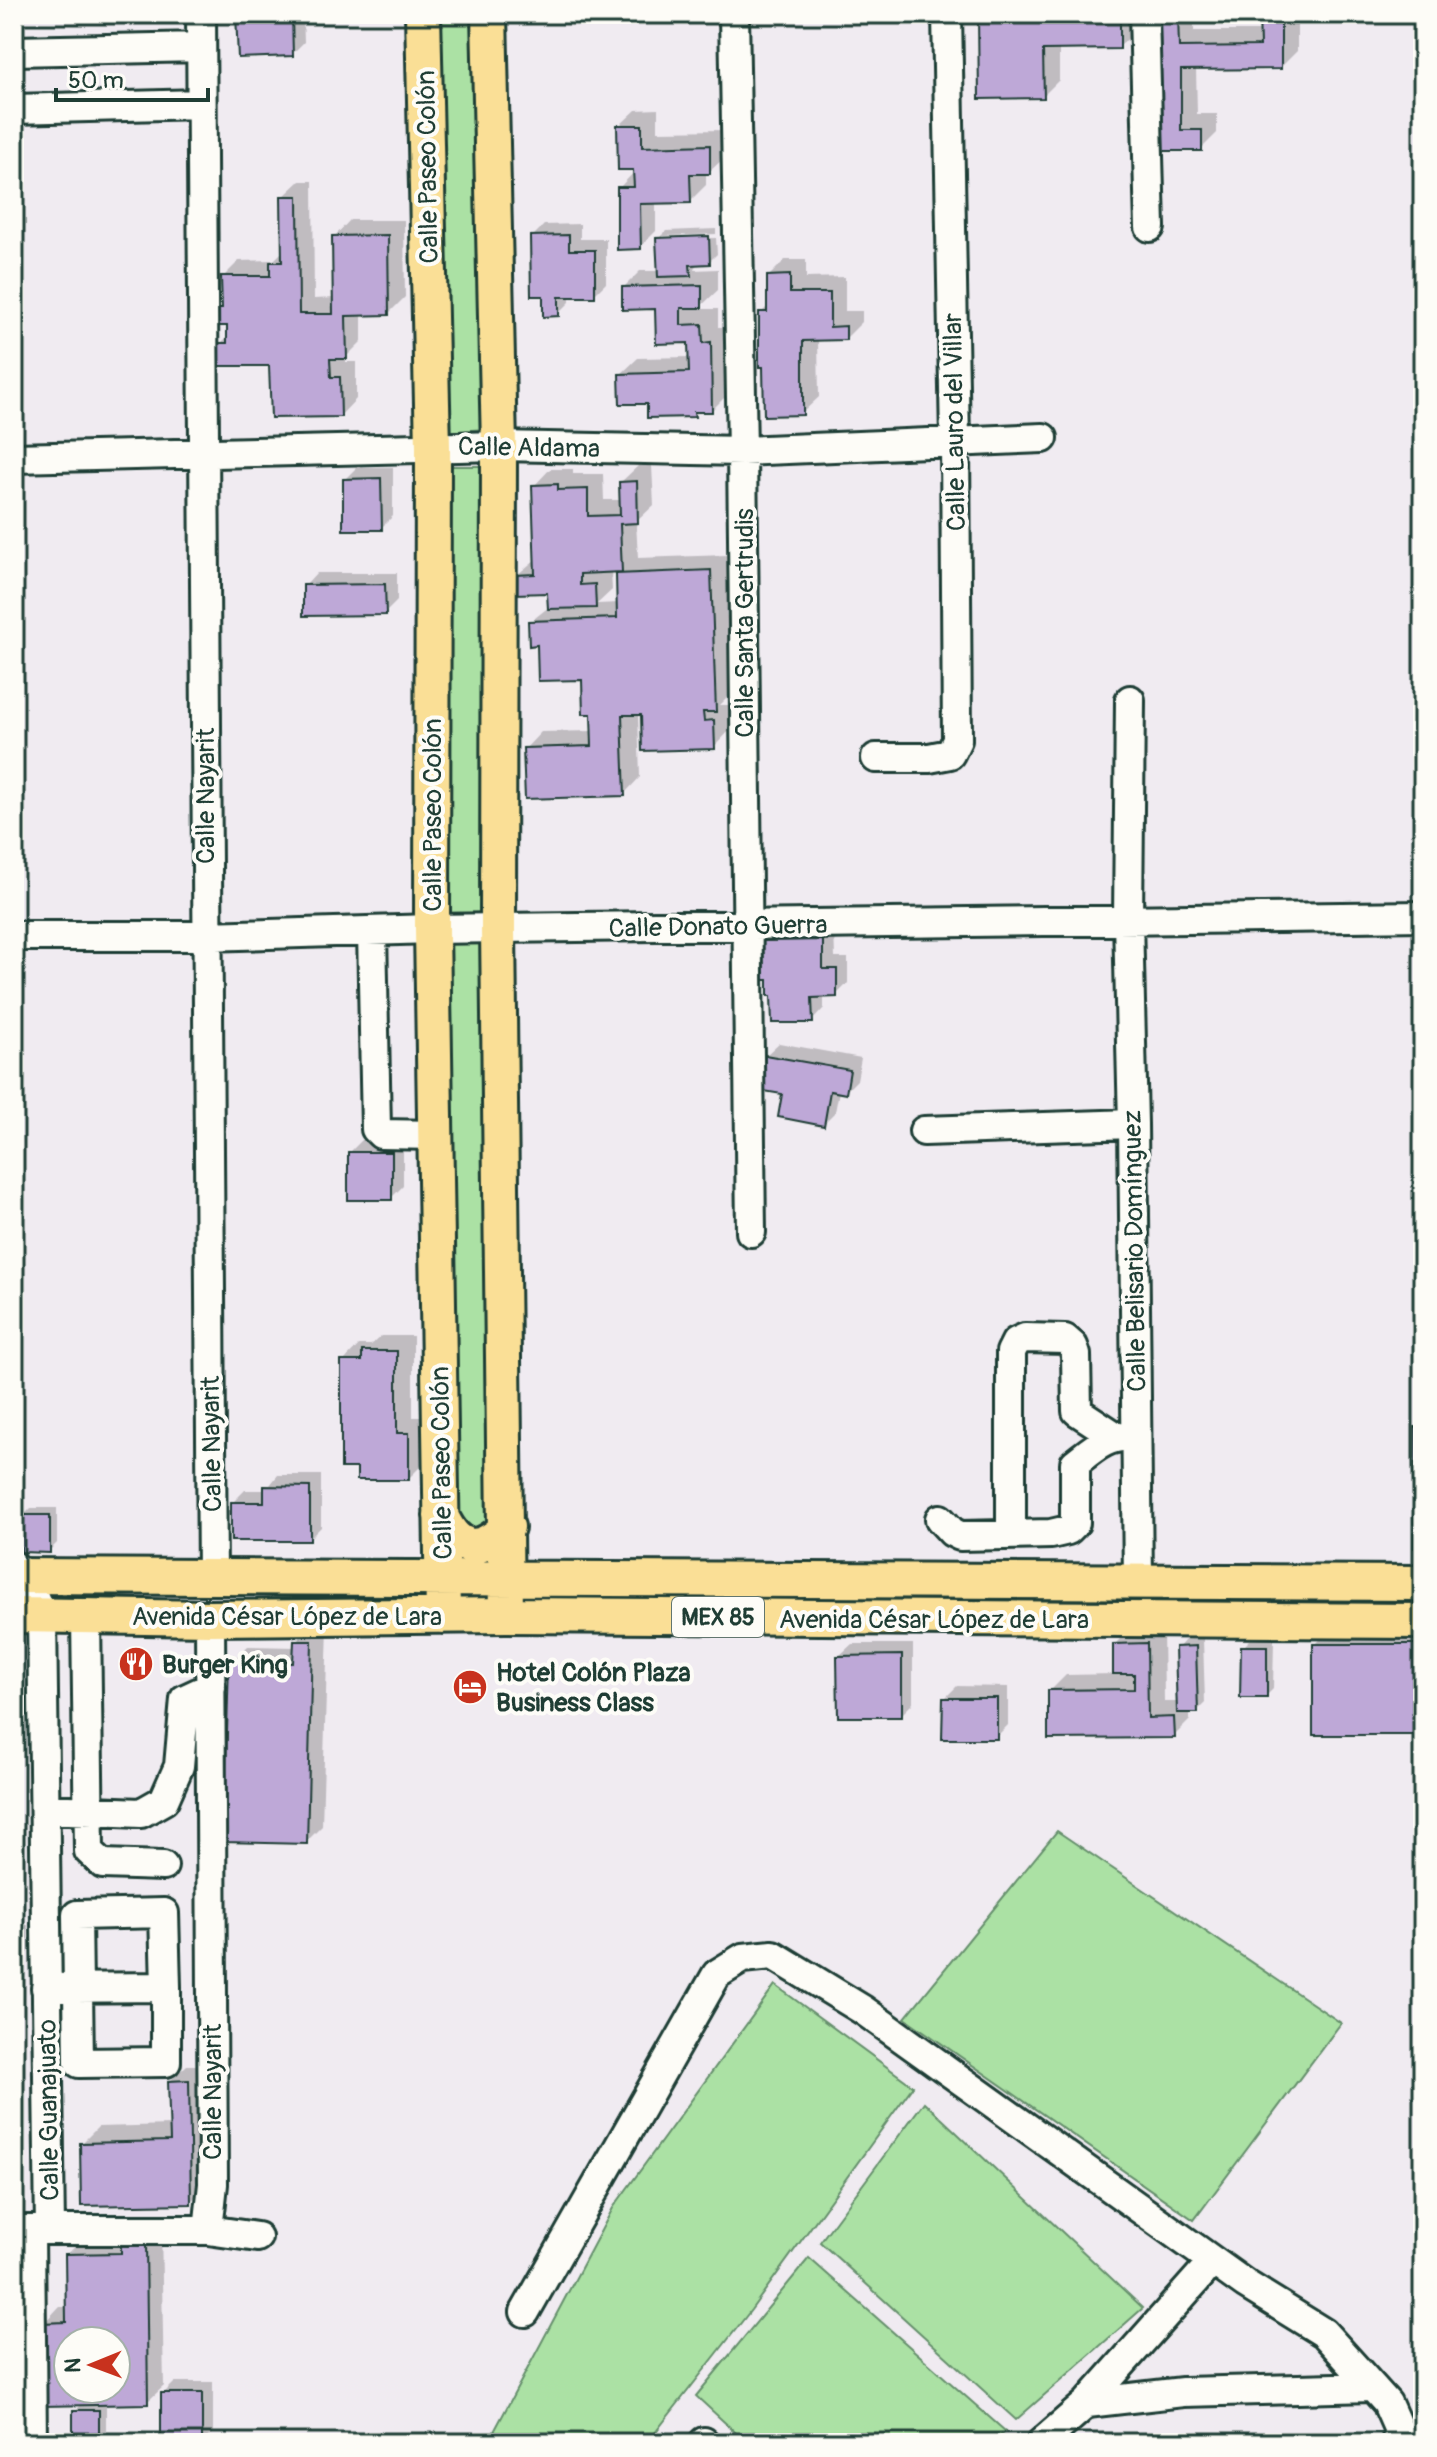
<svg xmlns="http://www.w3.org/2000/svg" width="1437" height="2457" font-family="Pangolin,sans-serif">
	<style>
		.green { fill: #abe1a4; stroke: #658f6c; stroke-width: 2 }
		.shadow { fill: #0003; fill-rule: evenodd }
		.building { fill: #bea8d7; stroke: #1f3d34; stroke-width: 2; fill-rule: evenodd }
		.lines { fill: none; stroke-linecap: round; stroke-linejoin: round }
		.minor-casing { stroke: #1f3d34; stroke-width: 34 }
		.major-casing { stroke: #1f3d34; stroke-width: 40 }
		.minor { stroke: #fdfcf7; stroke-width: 28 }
		.major { stroke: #fadf96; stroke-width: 34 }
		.labels { text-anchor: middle; stroke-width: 8; stroke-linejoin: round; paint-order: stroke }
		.shield { fill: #fdfcf7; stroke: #62766e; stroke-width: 2 }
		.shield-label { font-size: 24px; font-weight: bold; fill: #1f3d34 }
		.street-label { font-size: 26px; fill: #1f3d34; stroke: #fdfcf7 }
		.poi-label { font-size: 26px; font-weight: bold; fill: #1f3d34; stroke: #fdfcf7; text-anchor: start }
	</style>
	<rect width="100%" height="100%" fill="#f0ebf1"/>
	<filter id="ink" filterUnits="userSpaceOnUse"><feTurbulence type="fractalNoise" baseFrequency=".0125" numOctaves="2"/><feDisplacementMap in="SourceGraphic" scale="16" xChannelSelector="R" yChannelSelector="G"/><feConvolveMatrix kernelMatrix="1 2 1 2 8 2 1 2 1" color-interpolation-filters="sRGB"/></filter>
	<g filter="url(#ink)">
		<!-- green -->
		<path class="green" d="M432,14H476L486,429L443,432Z
			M443,466H485L494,922L443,923Z
			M443,944H495L488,1533L460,1534L447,1496Z
			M1057,1831L1341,2023L1194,2220L905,2018Z
			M775,1985L913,2086L751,2310L647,2443H488L613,2208Z
			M924,2102L1143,2308L1016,2420L820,2242Z
			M809,2258L1005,2431L992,2443H747L696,2396Z"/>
		<!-- shadow -->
		<path class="shadow" d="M238,14H303L304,42L292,54Z
			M980,14H1136V31L1119,47L1059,48V80L1043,96Z
			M1159,14H1194V31H1262L1261,14H1297V51L1281,67L1196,68L1197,114H1217V133L1201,149H1160Z
			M658,109V131L725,130L726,156L709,172H706V185L690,201L656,202V231L640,247L619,188L635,171L619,126L636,110Z
			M300,181H313L314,299L335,298L334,237L350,220H404L405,297L389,313L362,314V341L346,357V362H356V399L340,416L271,364L220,344L229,335V324L219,310L224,306L223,277L239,261L274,260L284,250L283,197Z
			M580,224V239H606V283L594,295H570V302L558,314L532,237L544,225Z
			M716,229V234L663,236V240L716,238L717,254L709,262H697L694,270L718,269V290L698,309H718V327H726L728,394L712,410H698L694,415L621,374L638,358L690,357V341L657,307L624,287L640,271H659L658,239L666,231Z
			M785,260H806V278L845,277V311H862V322L846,338L818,339L819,397L802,413L761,313L769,305V276Z
			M638,466H652L654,505L636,522L638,558L727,555L732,693L720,705H729L730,730L714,747L638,713L640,777L624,794L525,749L541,732L593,731L592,711L583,678L539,643L530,622L550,606L549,591L517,575L536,559L534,486L550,469H573V474H603L604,500H622L621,482ZM618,570L619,603L597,604L612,590L611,571Z
			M357,467H393V516L381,528L345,479Z
			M317,573H397V601L385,613L305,586Z
			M834,928L835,958H848V983L836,995L824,996V1008L812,1021L760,970L765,965V941L777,929Z
			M779,1043L861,1058L857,1080L845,1092L839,1091L835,1112L823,1124L784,1092L766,1055Z
			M362,1140H403V1186L391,1198L350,1152Z
			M381,1336H413V1417H425V1462L409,1478L359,1466L343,1362L359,1345H371Z
			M278,1475H321V1527L309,1539L233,1502L245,1490H266Z
			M31,1508H57V1543L49,1551L24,1515Z
			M312,1625L328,1626L322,1826L306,1842L231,1662L248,1646L296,1647V1642Z
			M1131,1628H1163L1164,1702H1179L1178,1648L1185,1640L1203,1639L1205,1703L1197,1711H1190V1720L1174,1736L1050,1691L1066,1675L1115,1674V1644Z
			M1331,1628H1423V1733L1315,1645Z
			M1274,1639L1273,1689L1266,1696L1243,1647L1250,1640Z
			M852,1644H913V1703L901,1715L839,1656Z
			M957,1686L1008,1687V1725L996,1737L945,1698Z
			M14,1925H28V1952L20,1959H14Z
			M187,2065H204L206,2186L190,2202L82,2143L98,2127L171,2125L170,2081Z
			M161,2227L164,2386L147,2402L106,2403V2443H75V2411L83,2403L44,2404L43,2324L59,2307H68L67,2255L83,2238ZM68,2341H116V2389H68Z
			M14,2271H22V2404L14,2412Z
			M175,2382H213V2432L202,2443H163V2394Z"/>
		<!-- building -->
		<path class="building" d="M236,14H292L293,56L238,58Z
			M978,14H1120V49L1043,50L1044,98L979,99Z
			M1157,14H1178L1179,47L1260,46L1259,14H1281V69L1181,70V130H1202V151H1158Z
			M617,125H642V147L710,145V174H690L691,203L640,204L641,249L617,250V187H634L633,170H618Z
			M281,196H298L299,314H333L332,236L388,235L389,315L346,316L347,359H330L331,377H340L341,417L271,418L269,366H218V343H227V326H217V309H222L221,276H270V262H282Z
			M569,235V250H595V297H559V316L543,317V296H531L530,236Z
			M709,236L710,264L690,265L691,276L658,277L656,238Z
			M790,275V293H830V327L846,326V340L803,341V415L764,416L763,367H759V312H767V276Z
			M702,285V308H681V325L702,324L703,343L711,342L712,412H694L695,417L647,418V404H620L619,374L689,372L688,343L656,344L655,309L622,310V287Z
			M381,478L382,530H343V479Z
			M637,481L638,523L620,524L622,572L580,574V585L595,584L596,608L548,609L547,593L515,594V575L535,574L532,485L558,484V490L588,489V516L620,515L619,482Z
			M711,570L716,712H703L704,721L714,720L715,749L642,751L641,715H622L625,796L525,799L523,748L592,746L591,714H583L582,680L538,681L537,645L529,646L528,621L617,618L616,574Z
			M385,584L386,615L303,616V585Z
			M823,940V969H837V997L812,998L813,1023H772L771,996H768V980H758V969H763V941Z
			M765,1055L850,1070L846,1094L830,1091L824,1126L778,1117L782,1094L758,1090Z
			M348,1152H392V1200H348Z
			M362,1351H397V1433H409V1480H357V1468H341V1361H362Z
			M1415,1427H1423V1548H1414Z
			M264,1486L310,1487V1541H231V1502H264Z
			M22,1515H50V1553L21,1552Z
			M294,1641H312L307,1844L224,1842L229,1661L293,1663Z
			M1147,1643L1148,1718L1174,1717L1175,1738L1048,1739V1690L1134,1689V1674H1113V1644Z
			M1313,1644H1423V1735H1313Z
			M1196,1646L1198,1713H1177L1175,1647Z
			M1241,1646H1267V1698H1240Z
			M902,1655V1717H838L837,1656Z
			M943,1698H997V1739H942Z
			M14,1932H21V1961H14Z
			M189,2080L191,2204L81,2206L80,2143L170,2141L168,2081Z
			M121,2243H146L148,2404L42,2406L41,2323L66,2322L65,2254L121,2253ZM68,2341H116V2389H68Z
			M161,2393H202V2443H161Z
			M73,2410H99V2443H73Z"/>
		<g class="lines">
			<!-- minor casing -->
			<g class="minor-casing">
				<path id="minor" d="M201,14L212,1578
					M734,14L742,451L751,1232
					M1144,14L1150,227
					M14,51L201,47
					M14,109L201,104
					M14,458L499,446L742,451L1043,438
					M1130,700L1128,920L1133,1124L1138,1581
					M876,758H929L950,754L957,740L955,441L947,14
					M372,931L376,1129L381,1134L437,1135
					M14,936H206L432,929L1423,916
					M924,1131L1133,1124
					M940,1519L952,1532L960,1536L1051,1534L1068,1530L1075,1523V1463C1093,1449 1107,1435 1131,1437
					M1011,1533V1352L1016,1342L1025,1338L1065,1339L1073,1346L1076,1355L1077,1411L1115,1436
					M14,1566L25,1576L42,1616L50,2230
					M86,1616L89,1851L103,1864L163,1866
					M45,1809L141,1813L164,1800L179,1766L185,1699L211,1687
					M46,1988L166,1987L164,1913L77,1915L79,2063L166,2062V1987
					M14,2230H208L257,2237
					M208,2230L213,2184L210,1618
					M30,2232L32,2443
					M525,2312L717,1974L743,1958L773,1955L863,2010L1245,2284L1324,2333L1387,2403L1398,2428L1397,2443
					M1087,2403L1183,2392L1372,2387
					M704,2442L705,2443
					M1041,2443L1087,2403L1213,2261"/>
			</g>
			<!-- major casing -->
			<g class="major-casing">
				<path id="major" d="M423,14L433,447L432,929L443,1616
					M489,14L499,446L498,929L506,1615
					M441,1516C458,1552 479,1555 507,1527
					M14,1576L1423,1583
					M14,1615L210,1618L506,1615L1423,1621"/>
			</g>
			<!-- minor -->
			<use href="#minor" class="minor"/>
			<!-- major -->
			<use href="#major" class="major"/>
		</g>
	</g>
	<!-- icons -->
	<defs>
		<g id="restaurant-disc" transform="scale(1.8)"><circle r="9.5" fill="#c8321e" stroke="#fdfcf7"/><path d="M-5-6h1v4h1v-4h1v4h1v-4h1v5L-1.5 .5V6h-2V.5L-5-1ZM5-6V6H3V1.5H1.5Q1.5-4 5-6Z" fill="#fff"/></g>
		<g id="hotel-disc" transform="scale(1.8)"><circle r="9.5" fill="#c8321e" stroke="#fdfcf7"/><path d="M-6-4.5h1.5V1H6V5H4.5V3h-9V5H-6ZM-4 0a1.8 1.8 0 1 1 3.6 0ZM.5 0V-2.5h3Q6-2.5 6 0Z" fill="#fff"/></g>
	</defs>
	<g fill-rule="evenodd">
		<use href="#restaurant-disc" x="136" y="1664"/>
		<use href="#hotel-disc" x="470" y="1687"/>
	</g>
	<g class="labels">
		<!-- shield labels -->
		<rect class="shield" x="672" y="1597" width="92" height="40" rx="6"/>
		<g class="shield-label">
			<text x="718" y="1625">MEX 85</text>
		</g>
		<!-- street labels -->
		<g class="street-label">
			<text transform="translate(427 167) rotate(-91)" y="9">Calle Paseo Colón</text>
			<text transform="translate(954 422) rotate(-91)" y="9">Calle Lauro del Villar</text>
			<text transform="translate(529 447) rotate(1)" y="9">Calle Aldama</text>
			<text transform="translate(744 623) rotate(-90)" y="9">Calle Santa Gertrudis</text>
			<text transform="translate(205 796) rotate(-90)" y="9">Calle Nayarit</text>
			<text transform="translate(432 815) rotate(-90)" y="9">Calle Paseo Colón</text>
			<text transform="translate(718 926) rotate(-1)" y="9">Calle Donato Guerra</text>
			<text transform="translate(1134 1251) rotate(-91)" y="9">Calle Belisario Domínguez</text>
			<text transform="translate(211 1444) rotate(-91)" y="9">Calle Nayarit</text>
			<text transform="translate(441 1463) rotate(-91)" y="9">Calle Paseo Colón</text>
			<text x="287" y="1625">Avenida César López de Lara</text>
			<text x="934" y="1628">Avenida César López de Lara</text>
			<text transform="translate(212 2092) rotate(-90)" y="9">Calle Nayarit</text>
			<text transform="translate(48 2110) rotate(-91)" y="9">Calle Guanajuato</text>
		</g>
		<!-- poi labels -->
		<g class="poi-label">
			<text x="162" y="1673">Burger King</text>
			<text x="496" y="1681">Hotel Colón Plaza<tspan x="496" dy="30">Business Class</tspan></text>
		</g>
	</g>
	<!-- margin -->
	<rect width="1437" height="2457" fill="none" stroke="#fdfcf7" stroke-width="48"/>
	<rect x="24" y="24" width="1389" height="2409" fill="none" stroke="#1f3d34" stroke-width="3" filter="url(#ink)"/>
	<!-- north arrow -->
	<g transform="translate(92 2365) rotate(269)"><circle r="38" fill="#fdfcf7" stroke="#a4b0a9" stroke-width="2"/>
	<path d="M0-6L14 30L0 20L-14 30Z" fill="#c8321e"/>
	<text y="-12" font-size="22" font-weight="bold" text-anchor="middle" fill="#1f3d34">N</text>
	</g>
	<!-- scale -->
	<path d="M56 88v12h152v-12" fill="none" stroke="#1f3d34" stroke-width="4"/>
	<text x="68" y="88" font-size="24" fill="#1f3d34" stroke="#fdfcf7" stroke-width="6" paint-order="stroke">50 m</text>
</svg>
